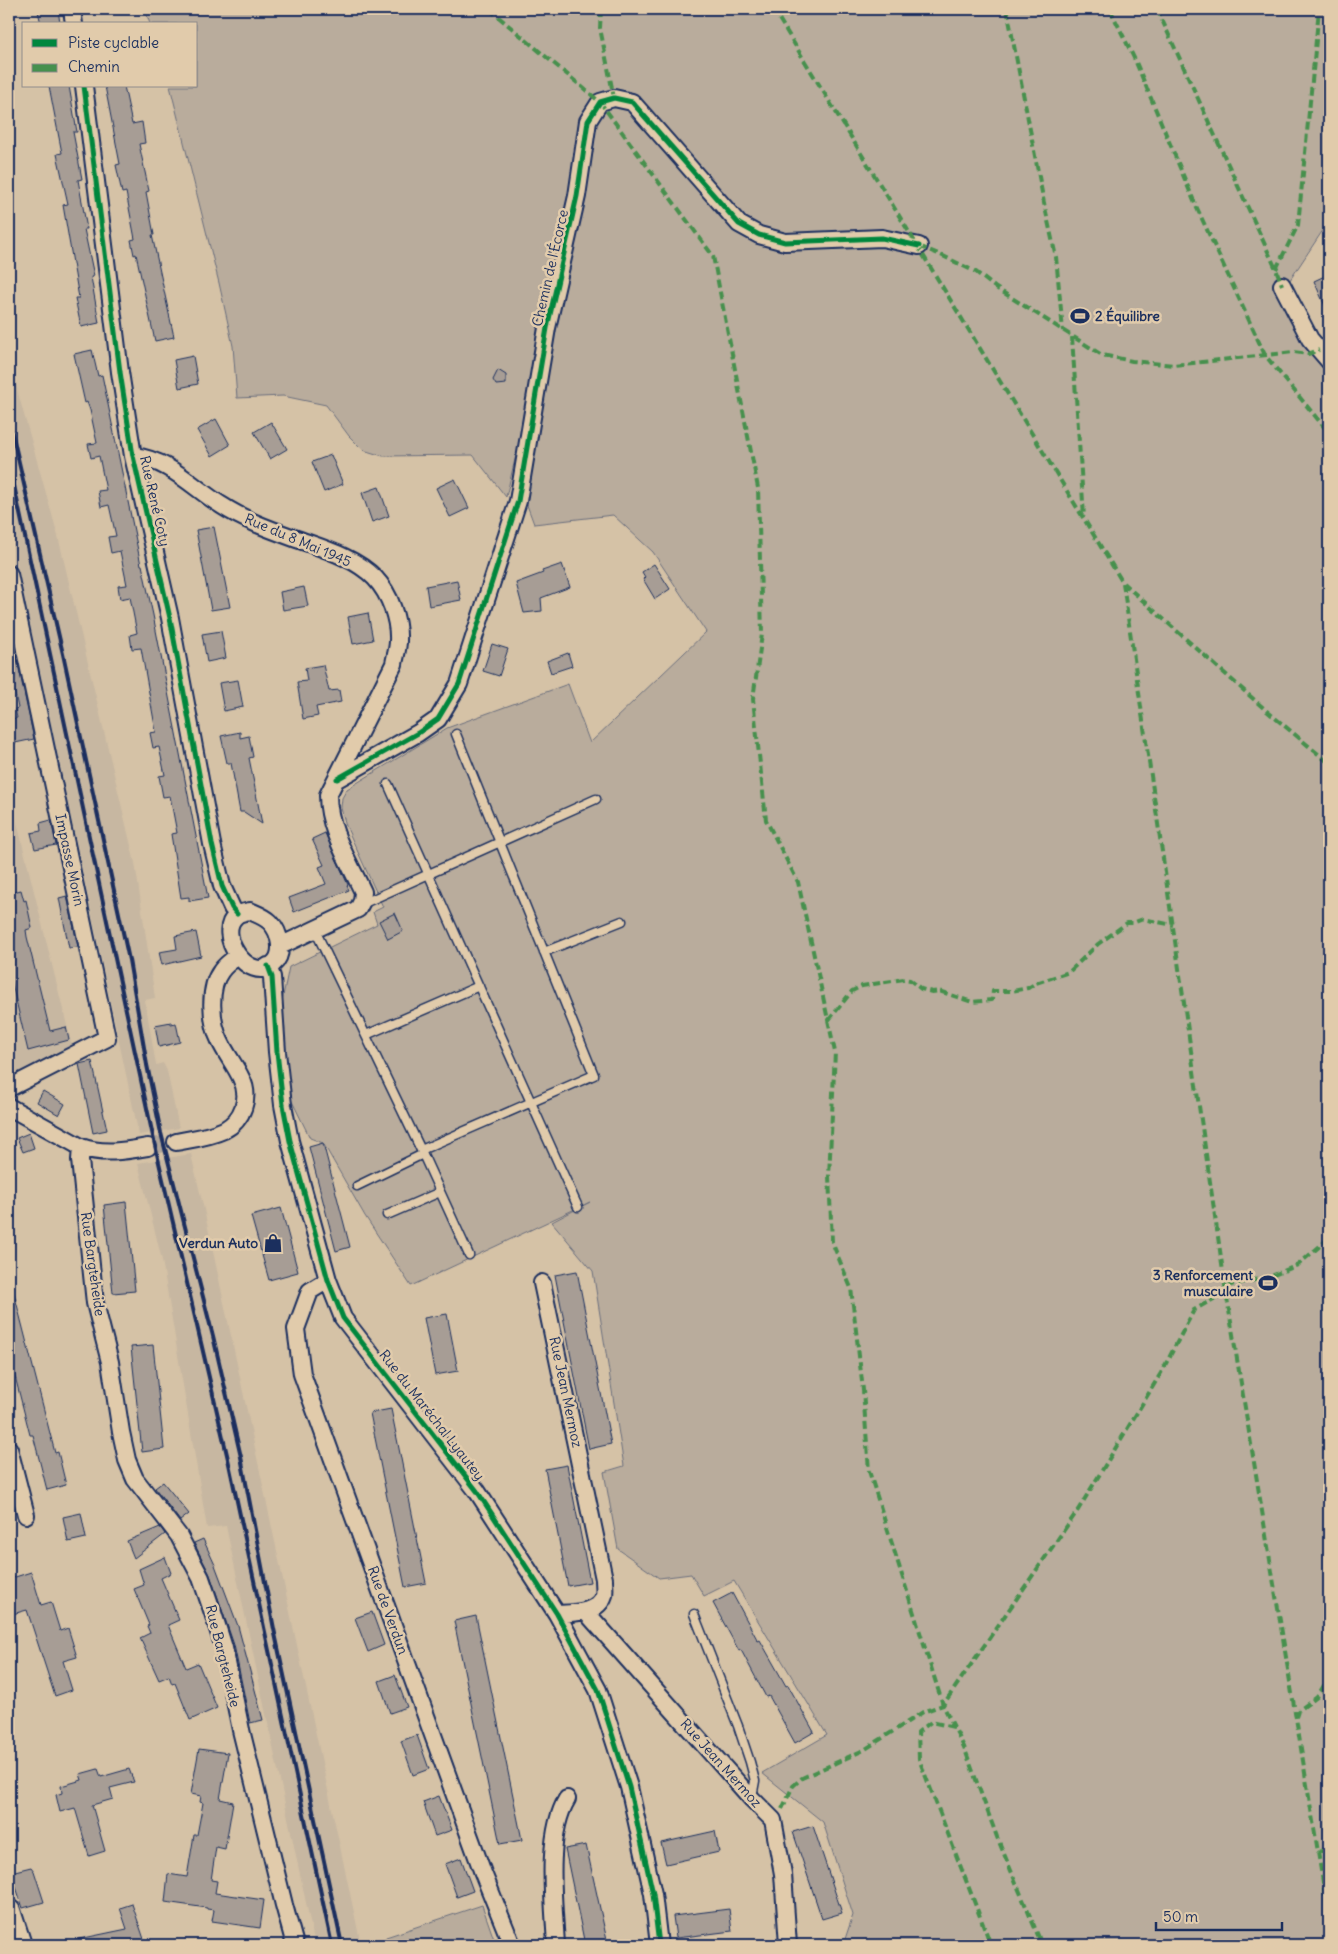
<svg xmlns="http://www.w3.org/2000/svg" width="1338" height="1954" font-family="Delius,sans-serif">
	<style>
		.built { fill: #c7b7a1 }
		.green { fill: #b9ac9c; stroke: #6a6e7d }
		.building { fill: #a79d95; stroke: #1b2f5e }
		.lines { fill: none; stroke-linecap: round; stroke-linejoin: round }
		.street-tunnel { stroke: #b0a598; stroke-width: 16; stroke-dasharray: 16 8; stroke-linecap: butt }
		.lane-casing { stroke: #1b2f5e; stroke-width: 11 }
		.street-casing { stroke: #1b2f5e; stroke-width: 20 }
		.secondary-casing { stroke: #1b2f5e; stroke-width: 26 }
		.lane { stroke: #e1cbab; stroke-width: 8 }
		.street { stroke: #e1cbab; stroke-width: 16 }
		.secondary { stroke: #e1cbab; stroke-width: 22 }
		.rail { stroke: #1b2f5e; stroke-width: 4 }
		.quiet { stroke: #46904e; stroke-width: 4; stroke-dasharray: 8 4; stroke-linecap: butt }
		.cycleway-casing { stroke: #e1cbab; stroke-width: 8 }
		.cycleway { stroke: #00873e; stroke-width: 5 }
		.labels { text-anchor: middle; stroke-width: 5; stroke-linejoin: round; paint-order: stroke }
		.street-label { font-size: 14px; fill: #1b2f5e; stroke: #e1cbab }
		.poi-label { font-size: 14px; font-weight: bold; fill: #1b2f5e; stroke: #e1cbab; text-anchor: end }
	</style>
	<rect width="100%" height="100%" fill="#d5c2a6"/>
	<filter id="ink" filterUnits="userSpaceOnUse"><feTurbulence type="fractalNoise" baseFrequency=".02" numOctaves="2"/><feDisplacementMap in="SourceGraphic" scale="10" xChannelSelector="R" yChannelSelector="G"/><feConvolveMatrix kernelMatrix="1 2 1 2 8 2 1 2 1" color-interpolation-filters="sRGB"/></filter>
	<g filter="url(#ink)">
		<!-- built -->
		<path class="built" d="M9,344L18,393L58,536L135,863L155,998L145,1000L156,1065L163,1063L167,1071L179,1128L139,1135L9,528Z
			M9,794H10L72,1046L9,1080Z
			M191,1154L205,1214L361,1945H315L226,1526L207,1528L162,1260L138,1163Z"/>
		<!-- green -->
		<path class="green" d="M145,9H1329V221L1286,286L1329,361V1945H843L853,1915L823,1822L762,1773L827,1735L734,1581L704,1596L691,1574L659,1578L618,1549L604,1472L624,1466L593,1271L552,1222L590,1202L411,1286L365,1216L323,1143L310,1138L290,1097L283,1035L282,1001L289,967L377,924L373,912L383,907L346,826L341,808L342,798L347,789L447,728L568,684L590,743L706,632L653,552L613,515L534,524L527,505V454L516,455L506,497L473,455L383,456L363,450L349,436L326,405L283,396L237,398L233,346L219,283L170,86H196V24H150Z
			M482,1905L496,1945H381L386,1937Z"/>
		<!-- building -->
		<path class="building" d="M48,9H58L60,24H41L38,11Z
			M49,86H69L77,132H73L82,179L78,180L87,229H84L94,276L91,277L99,323L81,327L75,298H79L63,205L68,204L57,154L62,153Z
			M105,86H124L132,124L142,122L145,143L139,144L149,191L146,192L154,235H152L174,337L155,341L136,254L134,255L131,240L135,239L126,192L122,193L116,165L120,164Z
			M1329,274V315L1314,281Z
			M92,350L98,376L102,375L141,565H142L153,615L208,898L189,901V897L181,898L171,834L177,833L170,796L163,797L159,776L165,775L159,747L153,748L150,733L156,732L141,648L132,649L130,635L137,633L130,597L120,599L118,586L127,585L120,551L111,553L108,537L116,536L109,505L101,507L98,491L106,490L99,456L91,458L88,444L97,443L90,410L87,402L85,403L74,354Z
			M193,356L198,384L179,388L174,360Z
			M498,370L506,375V384L496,385L493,380Z
			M216,419L230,445L212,456L197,430Z
			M271,422L287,449L270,459L254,432Z
			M331,455L343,484L324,492L312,462Z
			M455,479L469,508L450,517L436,488Z
			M379,487L389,516L372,522L362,493Z
			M214,527L230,607L211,610L196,530Z
			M562,564L570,587L541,598L542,611L524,613L516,583L543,573L542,571Z
			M654,564L670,589L655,599L643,579L645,577L642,572Z
			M457,580L461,600L429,606L426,586Z
			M304,587L308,606L283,610L280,592Z
			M368,613L373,640L353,644L348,617Z
			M10,627L34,739L15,743L10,719L17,718L15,709L18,708L9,666Z
			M221,631L226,658L207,662L202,634Z
			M492,644L508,649L499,676L483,671Z
			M568,653L572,666L551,673L547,661Z
			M323,665L329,691L339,690L341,702L316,707L318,716L303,719L297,682L307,681L305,668Z
			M238,680L243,707L224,711L219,683Z
			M240,732V738L249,736L253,757L249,758L262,824L244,812H240L231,763H227L221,736Z
			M51,820L56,845L35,849L31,833L41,831L40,823Z
			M325,833L348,885L347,886L349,890L294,912L289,898L326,884L319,867L324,865L312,839Z
			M21,890L24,901L26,900L32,928L26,930L27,937L50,1031L66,1027L69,1040L28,1051L9,971V893Z
			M67,896L78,947L69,948L59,898Z
			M395,913L403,931L388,939L379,921Z
			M196,932L201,956L162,965L159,952L177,949L175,936Z
			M171,1022V1024L176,1023L180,1042L159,1047L155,1025Z
			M92,1061L107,1130L93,1133L79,1064Z
			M43,1091L65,1104L59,1115L37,1102Z
			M29,1133L34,1148L23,1152L17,1138Z
			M323,1143L350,1247L336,1251L309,1147Z
			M126,1202L135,1291L113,1293L104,1205Z
			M281,1208L298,1272L269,1280L251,1216Z
			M577,1271L611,1444L589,1449L555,1275Z
			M14,1293L55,1453L58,1452L66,1485L47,1490L33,1435H30L9,1353V1294Z
			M447,1314L458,1371L435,1375L424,1318Z
			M153,1345L164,1449L142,1452L131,1347Z
			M391,1409L426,1583L405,1587L370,1413Z
			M567,1465L590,1582L568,1586L545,1469Z
			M163,1482L189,1514L180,1521L155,1488Z
			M81,1513L86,1538L68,1542L63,1517Z
			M160,1527L165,1534L134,1558L127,1541Z
			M203,1539L215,1565L238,1626L263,1720L250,1723L234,1645L210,1575L194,1543Z
			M165,1557L171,1573L161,1578L179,1620L168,1625L186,1668L198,1663L217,1708L190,1720L175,1683L172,1684L169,1676L159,1680L140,1638L150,1633L147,1626L149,1625L134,1589L144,1585L139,1569Z
			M31,1572L41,1605L51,1602L60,1631L68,1628L77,1657L63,1661L72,1690L55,1696L27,1610L9,1615V1579Z
			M732,1593L758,1641L760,1640L786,1686L788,1685L814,1732L795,1743L769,1696L766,1697L741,1650L739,1651L713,1603Z
			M372,1612L384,1645L368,1652L355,1618Z
			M476,1616L522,1840L500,1844L454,1621Z
			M395,1675L407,1707L390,1713L379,1681Z
			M417,1735L429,1769L413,1775L401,1741Z
			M199,1749L228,1753L220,1799L233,1802L225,1849L216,1847L211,1880L217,1881L215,1893L264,1900L260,1928L212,1921L214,1910L207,1909V1908L165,1902L168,1874L187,1877L194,1835H197L203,1803L200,1802L201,1796L191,1794Z
			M98,1769L101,1777L129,1769L134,1782L110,1788L113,1799L92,1805L105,1851L89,1856L75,1808L60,1812L56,1795L62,1793L61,1786L82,1780L80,1774Z
			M439,1796L452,1830L435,1836L423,1802Z
			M813,1826L842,1913L822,1919L793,1832Z
			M715,1831L719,1852L666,1864L661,1843Z
			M586,1845L608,1945H585L565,1849Z
			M461,1858L473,1891L457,1897L445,1864Z
			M31,1867L34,1871L44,1902L23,1908L11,1872Z
			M132,1904L146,1945H79V1939L127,1929L120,1908Z
			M729,1909L732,1931L676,1938L673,1916Z"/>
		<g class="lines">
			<!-- street-tunnel -->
			<path class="street-tunnel" d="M148,1147L176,1142"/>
			<!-- lane casing -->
			<g class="lane-casing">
				<path id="lane" d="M388,784L578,1207
					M362,904L596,799
					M315,930L421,1150L594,1075L456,734
					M544,952L622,921
					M366,1035L479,986
					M421,1150L469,1255
					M357,1186L423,1154
					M387,1215L440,1192
					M694,1614L738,1726L750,1762L755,1781L752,1797"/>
			</g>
			<!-- street casing -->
			<g class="street-casing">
				<path id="street" d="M72,9L74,24
					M84,86L120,372L133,456L170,618L212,844L222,886L232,908L237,914
					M1282,285L1310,339L1329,361
					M133,456C170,460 192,487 221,505C244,520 269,529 294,538C321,548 355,557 375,578C390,594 399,620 398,641C398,649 395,657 394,664L328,795C328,829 349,862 363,892L362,901L358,909L280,946
					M9,574L107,1038L9,1088
					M337,779L418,733L438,719L459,684L518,501L547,328L577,196L588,121L600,102L614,98L632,102L739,224L759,235L785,242L882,238L919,246
					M250,911C257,914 265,917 270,922C280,932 285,954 273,964C248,985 215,933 236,916C239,913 245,912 250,911Z
					M268,966L272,977L277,1052L283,1105L290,1141L328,1280L343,1318L477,1491L557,1614L598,1690L629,1787L653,1894L659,1945
					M9,1107L81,1147C103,1155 125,1151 148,1147
					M176,1142C192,1139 209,1137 224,1130C243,1120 251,1097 241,1078C235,1065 226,1054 220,1041C211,1023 208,988 221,971C225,965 232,960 238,956
					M81,1147L80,1160L95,1303L110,1362L121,1432L127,1460L135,1479L179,1536L201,1578L213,1613L224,1648L241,1730L284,1905L295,1945
					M328,1280L310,1291L296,1329L302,1374L483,1873L512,1945
					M542,1283L604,1579C604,1583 605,1591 604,1595C598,1614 572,1613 557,1614
					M9,1449L26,1515
					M586,1612L752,1799L773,1820L783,1874L788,1945
					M556,1945C554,1905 545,1835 567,1799"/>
			</g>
			<!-- secondary casing -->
			<g class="secondary-casing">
				<path id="secondary" d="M9,1911L20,1945"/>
			</g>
			<!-- lane -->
			<use href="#lane" class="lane"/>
			<!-- street -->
			<use href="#street" class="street"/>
			<!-- secondary -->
			<use href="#secondary" class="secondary"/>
			<!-- rail -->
			<path class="rail" d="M9,419L63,654L129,960L147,1065L161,1133L213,1336L241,1457L274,1629L342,1945
				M9,462L154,1141L228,1459L332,1945"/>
			<!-- quiet -->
			<path class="quiet" d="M489,9L600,102L713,256L758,488L762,634L753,699L766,820L798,882L835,1052L829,1176L832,1242L851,1288L863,1390L869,1471L943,1705L964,1747L997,1837L1042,1945
				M601,9L600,28L614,98
				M773,9L1123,583L1268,712L1329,763
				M1007,9L1044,203L1056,257L1063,331
				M1110,9L1135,60L1196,206L1265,355L1329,433
				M1157,9L1276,269L1282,285
				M919,246L941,255L976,272L996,288L1102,355L1132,361L1174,365L1294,352L1308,354L1319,350
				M1276,269L1298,225L1319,9
				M1072,337L1084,517
				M1123,583L1226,1292L1329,1919
				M828,1021L852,991L862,986L904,979L910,980L921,989L932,992L939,991L972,1002L992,1000L993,991H1012L1028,988L1036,983L1069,972L1098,944L1127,923H1133L1143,919L1173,925
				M1226,1286L1269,1277L1298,1265L1329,1238
				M1296,1717L1298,1711L1317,1697L1329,1677
				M954,1727L931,1722L918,1732L919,1759L991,1945
				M782,1809L793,1786L802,1778L864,1750L923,1712L943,1705L1078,1510L1161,1373L1194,1310L1226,1292
				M1318,1853L1329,1847"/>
			<!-- cycleway casing -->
			<g class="cycleway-casing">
				<path id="cycleway" d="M84,86L120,372L133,456L170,618L212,844L222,886L232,908L237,914
					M337,779L418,733L438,719L459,684L518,501L547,328L577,196L588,121L600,102L614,98L632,102L739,224L759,235L785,242L882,238L919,246
					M268,966L272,977L277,1052L283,1105L290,1141L328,1280L343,1318L477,1491L557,1614L598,1690L629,1787L653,1894L659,1945"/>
			</g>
			<!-- cycleway -->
			<use href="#cycleway" class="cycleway"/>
		</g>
	</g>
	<!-- icons -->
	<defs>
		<g id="stadium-bare" transform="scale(1.5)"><path d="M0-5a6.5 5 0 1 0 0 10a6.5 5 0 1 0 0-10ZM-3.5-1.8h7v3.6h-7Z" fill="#1b2f5e" stroke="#e1cbab" stroke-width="2.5" paint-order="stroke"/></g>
		<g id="shop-bare" transform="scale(1.5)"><path d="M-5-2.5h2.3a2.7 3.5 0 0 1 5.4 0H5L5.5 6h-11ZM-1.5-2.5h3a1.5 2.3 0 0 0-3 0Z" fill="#1b2f5e" stroke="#e1cbab" stroke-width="2.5" paint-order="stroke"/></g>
	</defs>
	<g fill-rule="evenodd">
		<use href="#stadium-bare" x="1080" y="316"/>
		<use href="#shop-bare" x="273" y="1243"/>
		<use href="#stadium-bare" x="1268" y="1283"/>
	</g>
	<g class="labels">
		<!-- street labels -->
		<g class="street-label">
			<text transform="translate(550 268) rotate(-77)" y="5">Chemin de l'Écorce</text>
			<text transform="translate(155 501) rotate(77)" y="5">Rue René Coty</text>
			<text transform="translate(298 540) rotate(23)" y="5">Rue du 8 Mai 1945</text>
			<text transform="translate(70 860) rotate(78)" y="5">Impasse Morin</text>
			<text transform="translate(93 1264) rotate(82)" y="5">Rue Bargteheide</text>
			<text transform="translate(566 1392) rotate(78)" y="5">Rue Jean Mermoz</text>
			<text transform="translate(432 1415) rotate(52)" y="5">Rue du Maréchal Lyautey</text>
			<text transform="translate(388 1610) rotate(70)" y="5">Rue de Verdun</text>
			<text transform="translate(223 1656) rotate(76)" y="5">Rue Bargteheide</text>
			<text transform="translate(721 1763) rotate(48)" y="5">Rue Jean Mermoz</text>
		</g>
		<!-- poi labels -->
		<g class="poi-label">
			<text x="1095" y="321" text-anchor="start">2 Équilibre</text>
			<text x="258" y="1248">Verdun Auto</text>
			<text x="1253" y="1280">3 Renforcement<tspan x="1253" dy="16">musculaire</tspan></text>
		</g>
	</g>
	<!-- margin -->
	<rect width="1338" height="1954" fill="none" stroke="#e1cbab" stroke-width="30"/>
	<rect x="15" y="15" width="1308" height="1924" fill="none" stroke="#1b2f5e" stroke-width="2" filter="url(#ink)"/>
	<!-- legend -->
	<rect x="22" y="22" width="175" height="65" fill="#e1cbab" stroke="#928d8c"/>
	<rect x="32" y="39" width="25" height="8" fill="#00873e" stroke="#928d8c"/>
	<text x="68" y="48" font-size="15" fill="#1b2f5e">Piste cyclable</text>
	<rect x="32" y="64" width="25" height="8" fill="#46904e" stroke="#928d8c"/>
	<text x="68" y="72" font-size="15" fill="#1b2f5e">Chemin</text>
	<!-- scale -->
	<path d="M1156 1922v8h126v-8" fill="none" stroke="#1b2f5e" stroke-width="2.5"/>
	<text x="1163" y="1922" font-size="15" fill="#1b2f5e" stroke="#e1cbab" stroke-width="4" paint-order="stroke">50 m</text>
</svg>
